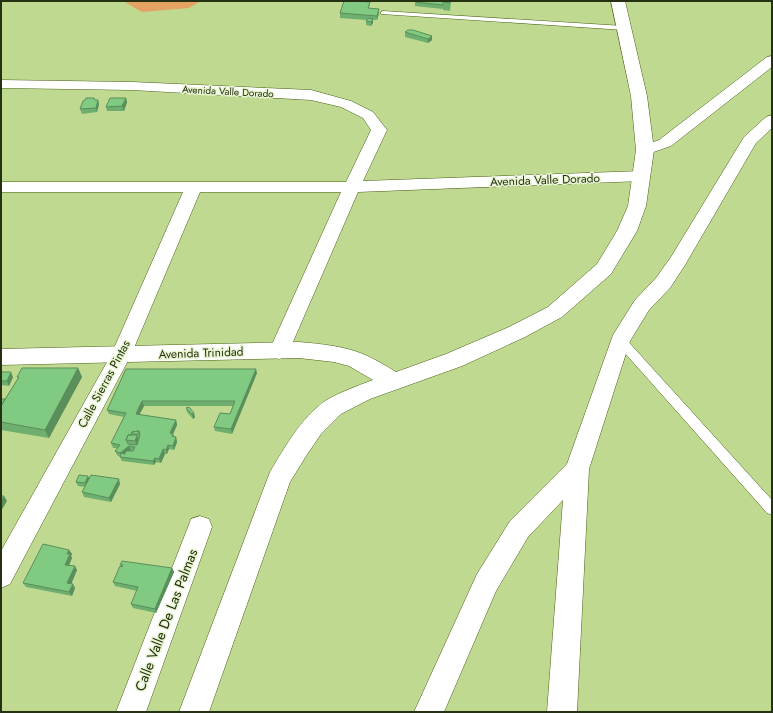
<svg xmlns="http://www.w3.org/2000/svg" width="773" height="713" font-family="Jost,sans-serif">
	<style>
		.green { fill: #e4a363 }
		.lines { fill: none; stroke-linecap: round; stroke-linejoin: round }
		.lane-casing { stroke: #4a6016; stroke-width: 1 }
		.street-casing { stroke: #4a6016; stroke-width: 1 }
		.secondary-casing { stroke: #4a6016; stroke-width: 1 }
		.lane { fill: #fff; fill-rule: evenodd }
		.street { fill: #fff; fill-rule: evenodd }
		.secondary { fill: #fff; fill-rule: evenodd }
		.wall { fill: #6eaf6f }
		.shaded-wall { fill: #5a8e5a }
		.building { fill: #80cb81; stroke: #5a8e5a; fill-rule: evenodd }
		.labels { text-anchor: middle; stroke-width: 3; stroke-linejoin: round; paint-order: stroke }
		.far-street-label { font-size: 10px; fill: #263012; stroke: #e7f5d0 }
		.street-label { font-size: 12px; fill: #263012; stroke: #e7f5d0 }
		.near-street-label { font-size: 14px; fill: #263012; stroke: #e7f5d0 }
	</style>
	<rect width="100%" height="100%" fill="#bfda90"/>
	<!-- green -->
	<path class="green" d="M123,1H201L189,8L142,12Z"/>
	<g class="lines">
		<!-- lane casing -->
		<g class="lane-casing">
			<path id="lane" d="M383,11L624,26L628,28L624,30L381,14V12Z
				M620,336L624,337L772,500V515L767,513L616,343L615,340L616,337Z"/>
		</g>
		<!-- street casing -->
		<g class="street-casing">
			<path id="street" d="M772,56V67L671,146L645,155L639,153L637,150L639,147L659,140L767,57Z
				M1,80L132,82L311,90L351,101L373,112L387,130L363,181L642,171L648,172L650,176L648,180L642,181L358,192L289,351L286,356L279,359L272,356L269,351L341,192H200L131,355L10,584L1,588V551L111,355L183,192H1V182H346L371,130L363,118L341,107L311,100L132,90L1,88Z
				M772,115V128L756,143L685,265L670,288L649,310L630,341L589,469L577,712H547L563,500L528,537L496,591L444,712H414L477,574L510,521L567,464L613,335L635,300L656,278L671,257L744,137L766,117Z
				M200,516L209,519L212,527L146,712H116L188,527L191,519Z"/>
		</g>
		<!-- secondary casing -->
		<g class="secondary-casing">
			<path id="secondary" d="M611,1H625L647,96L654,150L646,206L637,231L614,269L611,274L562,317L525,337L462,366L370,399L341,414L321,434L306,456L290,482L209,712H179L270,472C285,447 301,418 325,401C340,392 357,386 373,380L349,366L334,362L299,358L1,365V349L299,342C321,344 343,346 363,354C375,359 386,366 396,372L446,354L509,327L548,307L597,264L617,231L628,206L636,150L631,96Z"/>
		</g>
		<!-- lane -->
		<use href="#lane" class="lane"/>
		<!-- street -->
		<use href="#street" class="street"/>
		<!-- secondary -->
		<use href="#secondary" class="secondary"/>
	</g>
	<!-- wall -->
	<path class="wall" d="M451,1L450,11L443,10V8L442,9L415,6V2Z
		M370,2L369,8L379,13L377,20H373V23L371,26L366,25V21L367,20L340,18V13Z
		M405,32L432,40L428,43L405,37Z
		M126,98L127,102L124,111H107L106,107Z
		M95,100H98L99,104L97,112L82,114L80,109Z
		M78,368L82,377L49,438L1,430V399H5L18,378L17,377Z
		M126,369L257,373L232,434L215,431L214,427L230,414L233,406H144L139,415L176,420L177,425L173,434L174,437H176L177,442L174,450L169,449L167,454H165L161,463L156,462L154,465L122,461L120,457L117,455L115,451L117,448H113L111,443L124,417L109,414L107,410Z
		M1,372L13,377L9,386L1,385Z
		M186,408L195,417L193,419L187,412Z
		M89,479L120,484L111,502L84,497L82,492L85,487L78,486L76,482Z
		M69,550L72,554L71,556L72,558L69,566L77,570L71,584L75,588L72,596L26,587L23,583Z
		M120,565L172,568L174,572L156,613L133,608L131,604L137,591L115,586L113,582L122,567Z"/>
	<!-- shaded-wall -->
	<path class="shaded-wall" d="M379,9V13L377,20V16Z
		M373,19V23L371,26V22Z
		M432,36V40L428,43V39Z
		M126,98L127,102L124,111L122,106Z
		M98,100L99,104L97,112L96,108Z
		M78,368L82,377L49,438L45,430Z
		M256,369L257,373L232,434L231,429Z
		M11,372L13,377L9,386L7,381Z
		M142,401L144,406L137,419L136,414Z
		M194,413L195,417L193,419L192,414Z
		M176,420L177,425L173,434L174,438L170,433Z
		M137,435L140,444L139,449L135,441Z
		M176,437L177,442L174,450L173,446Z
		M168,445L169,449L167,454L166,450Z
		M129,446L131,450L122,457L120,453Z
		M163,449L165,454L161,463L159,459Z
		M155,458L156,462L154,465L153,461Z
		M88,476L90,480L87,487L85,483Z
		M119,479L120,484L111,502L109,498Z
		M4,496L7,501L1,511V502Z
		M69,550L72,554L71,556L72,558L67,569L65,565L67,554Z
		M75,566L77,570L70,587L67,583Z
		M172,568L174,572L156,613L155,609Z
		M73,584L75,588L72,596L69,592Z"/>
	<!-- building -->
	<path class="building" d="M344,1H353L370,2L368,8L379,9L377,16L340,13Z
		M416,1H443V5L415,2Z
		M443,1H450V3L443,2Z
		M368,18L373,19L371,22L366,21Z
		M408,30H413L432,36L428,39L405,32Z
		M86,98H94L95,100H98L96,108L80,109L83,101L85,100Z
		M110,98H126L122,106L106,107Z
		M22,368H78L45,430L1,422V406L19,377H17Z
		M126,369H256L231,429L214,427L220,413L230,414L235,401H142L136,414L176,420L170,433L173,434L172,436L176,437L173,446L168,445L166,450L163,449L159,459L155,458L153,461L120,457L121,453L125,454L126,451H133L135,447L129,446L120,453L115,451L120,445L111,443L126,413L107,410ZM139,431L140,435L137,445L128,444L126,440L128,435H131L132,432Z
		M1,372H11L7,381H1Z
		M1,399H5L1,406Z
		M189,407L194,413L192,414L186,408Z
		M139,431L138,434H131L132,432Z
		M128,435H137L135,441L126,440Z
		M79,475L88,476L85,483L76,482Z
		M91,475L119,479L109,498L82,492Z
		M1,496H4L1,502Z
		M43,544L69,550L67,554H70L65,565L75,566L67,583L73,584L69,592L23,583Z
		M122,561L172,568L155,609L131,604L138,587L113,582L120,566L122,567L123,565H120Z"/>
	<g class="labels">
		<!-- far-street labels -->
		<g class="far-street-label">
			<text transform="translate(228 91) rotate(3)" y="4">Avenida Valle Dorado</text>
		</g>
		<!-- street labels -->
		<g class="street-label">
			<text transform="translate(545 180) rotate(-2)" y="4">Avenida Valle Dorado</text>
			<text transform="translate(201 353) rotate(-2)" y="4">Avenida Trinidad</text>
			<text transform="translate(104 384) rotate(-62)" y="4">Calle Sierras Pintas</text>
		</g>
		<!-- near-street labels -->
		<g class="near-street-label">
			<text transform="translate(166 620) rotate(-69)" y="5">Calle Valle De Las Palmas</text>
		</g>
	</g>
	<!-- border -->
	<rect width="773" height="713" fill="none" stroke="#263012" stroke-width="4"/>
</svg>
